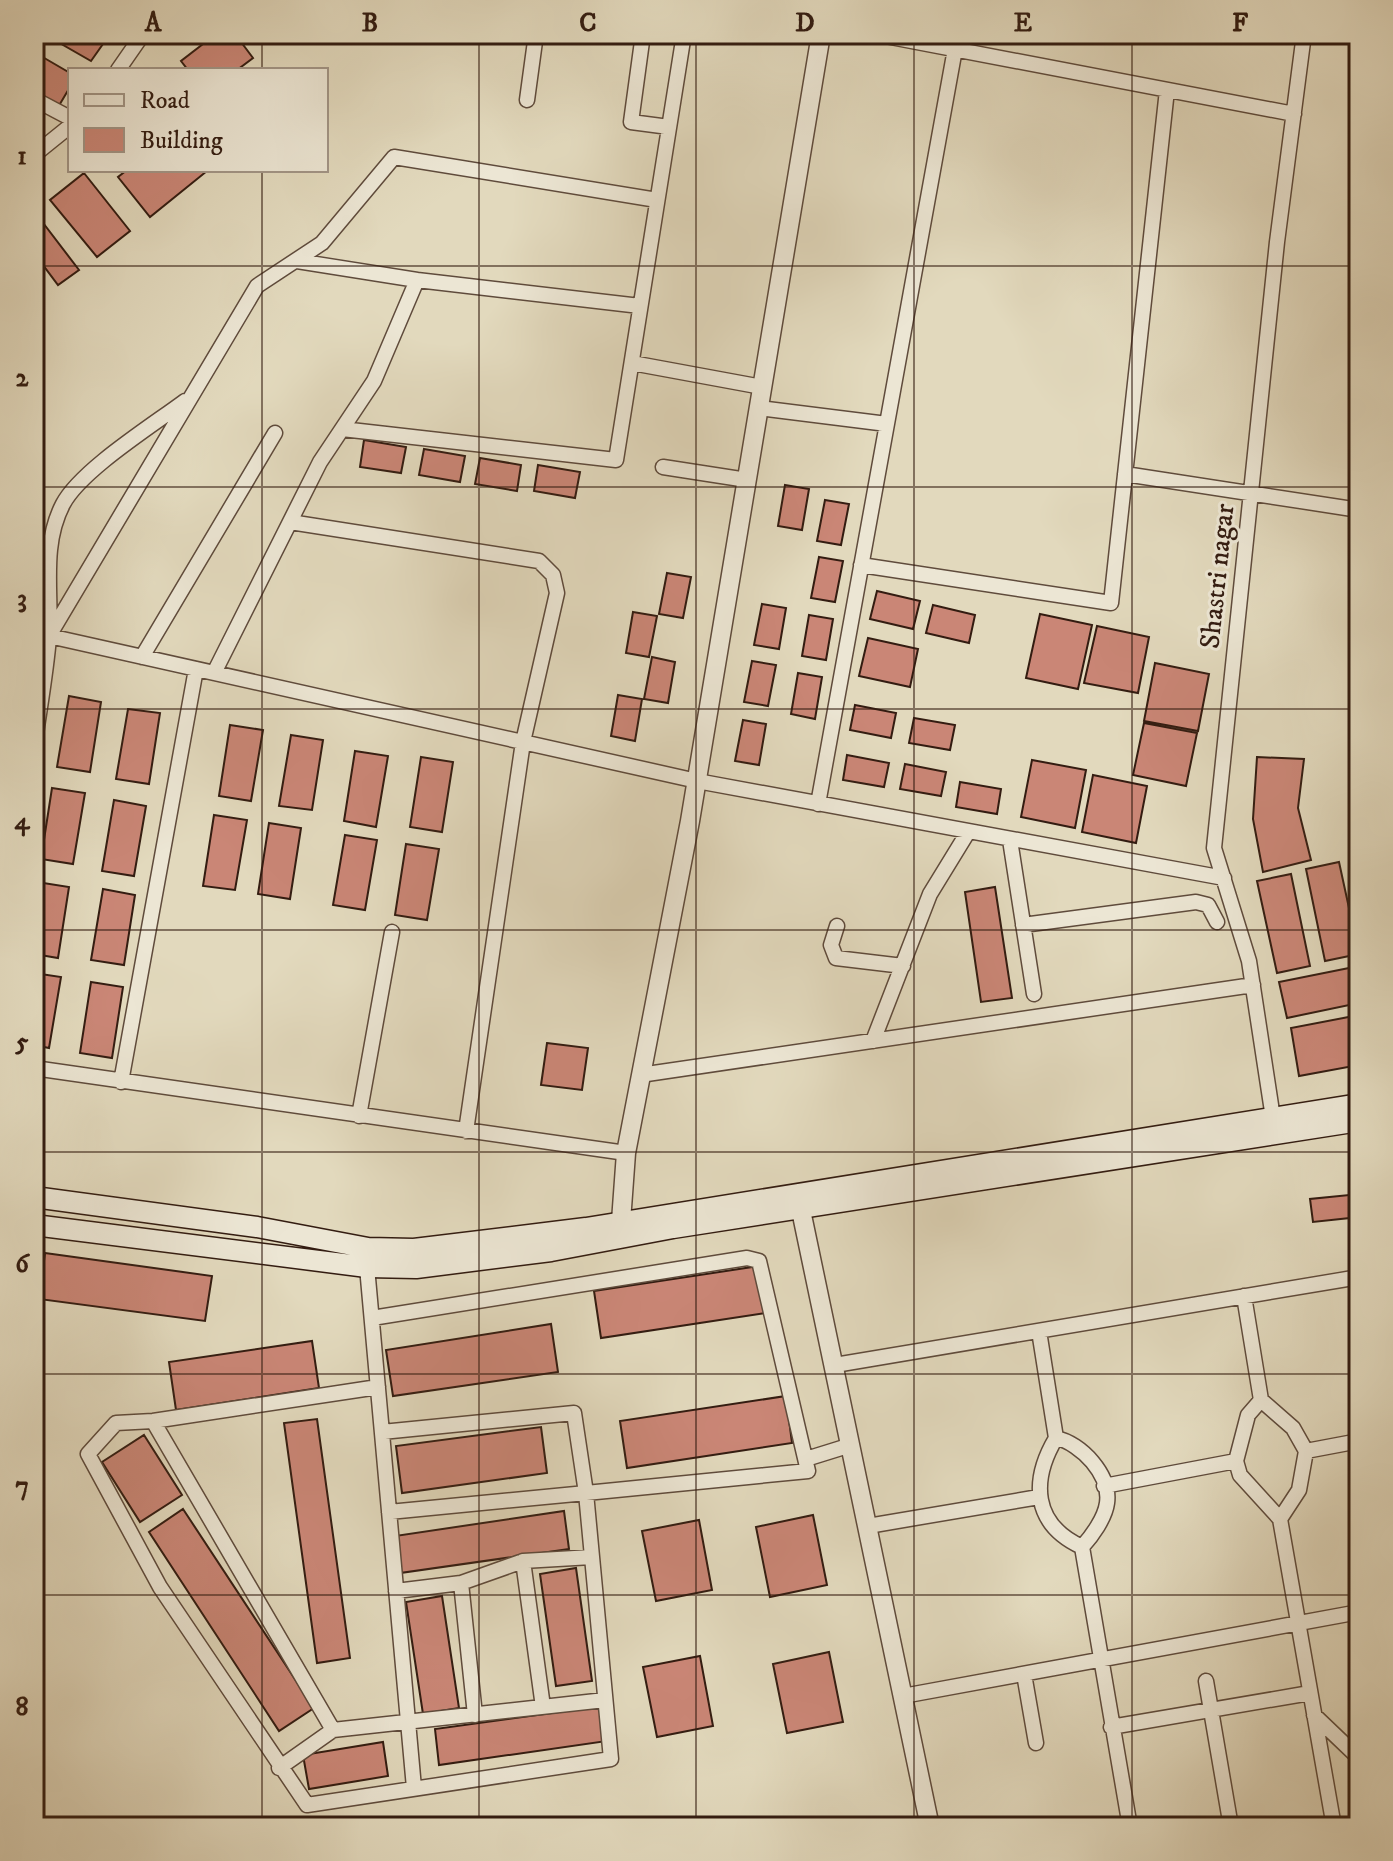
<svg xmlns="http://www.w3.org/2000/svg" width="1393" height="1861" font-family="'IM FELL DW Pica',serif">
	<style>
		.building { fill: #ca8676; stroke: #331c11; stroke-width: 2 }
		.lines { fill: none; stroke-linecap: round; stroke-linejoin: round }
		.minor-casing { stroke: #5f4b3c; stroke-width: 17 }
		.tertiary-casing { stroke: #5f4b3c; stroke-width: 21 }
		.secondary-casing { stroke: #331c11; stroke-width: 23 }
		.minor { stroke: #ece6d4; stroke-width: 14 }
		.tertiary { stroke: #ece6d4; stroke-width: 18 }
		.secondary { stroke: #ece6d4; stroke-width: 20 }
		.grid { fill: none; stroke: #331c11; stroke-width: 2; stroke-opacity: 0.55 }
		.labels { text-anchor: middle; stroke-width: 6; stroke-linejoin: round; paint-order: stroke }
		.street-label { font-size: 28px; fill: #331c11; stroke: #ece6d4 }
		.neatline { fill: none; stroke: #331c11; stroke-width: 3 }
		.grid-label { font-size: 26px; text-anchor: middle; font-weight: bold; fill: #331c11 }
	</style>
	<rect width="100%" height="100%" fill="#e2d9bd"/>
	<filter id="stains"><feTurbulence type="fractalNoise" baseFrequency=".0025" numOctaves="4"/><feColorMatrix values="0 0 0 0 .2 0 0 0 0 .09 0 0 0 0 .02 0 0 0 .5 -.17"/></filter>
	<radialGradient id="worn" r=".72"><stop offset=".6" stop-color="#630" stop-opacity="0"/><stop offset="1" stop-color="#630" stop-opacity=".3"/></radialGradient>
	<!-- building -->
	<path class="building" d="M44,34H110L91,61Z
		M216,34H235L253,58L237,70H188L181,61Z
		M34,52L70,73V87L57,109L34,96Z
		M127,170H206L207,171L150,217L118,177Z
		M84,173L130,231L97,257L50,200Z
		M34,211L79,270L58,285L34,253Z
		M364,440L406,447L401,473L360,467Z
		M424,449L465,456L460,482L419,475Z
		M480,458L521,465L517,491L475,484Z
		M538,465L580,472L575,498L534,491Z
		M785,485L809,489L802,530L778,526Z
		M825,500L849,504L841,545L817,541Z
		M819,557L843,561L835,602L811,598Z
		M667,573L691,577L683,618L659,614Z
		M877,591L920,601L913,629L870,619Z
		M762,604L786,608L779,649L754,645Z
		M933,605L975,615L969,643L926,633Z
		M633,612L657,616L649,657L626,653Z
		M1040,614L1092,625L1078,689L1026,678Z
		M809,615L833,619L826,660L802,656Z
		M1097,626L1149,637L1138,693L1084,683Z
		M868,638L918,649L910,687L859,676Z
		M652,657L675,662L668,703L644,699Z
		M752,661L776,665L768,706L744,702Z
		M1155,663L1209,674L1198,731L1144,721Z
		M798,673L822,677L815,719L791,714Z
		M618,695L642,699L635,741L611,736Z
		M69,696L101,702L90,772L57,767Z
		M855,705L896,713L891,738L850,730Z
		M128,709L160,713L149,784L116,779Z
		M914,718L955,725L950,750L909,743Z
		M743,720L766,724L759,765L735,761Z
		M1144,723L1197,733L1186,786L1133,775Z
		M230,725L263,730L251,801L219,796Z
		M291,735L323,740L312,810L279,806Z
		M355,751L388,756L376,827L344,821Z
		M847,755L889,763L884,787L843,780Z
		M421,757L453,762L442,832L410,827Z
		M1257,757L1304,759L1298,808L1311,860L1263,872L1253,819Z
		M1032,760L1086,770L1075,828L1021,817Z
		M905,764L946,772L941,796L900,789Z
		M1093,775L1147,786L1136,843L1082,832Z
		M960,782L1001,789L997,814L956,807Z
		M52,788L85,793L73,864L41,859Z
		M114,800L146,806L134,876L102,871Z
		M214,815L247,820L235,890L203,886Z
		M269,823L301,828L290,899L258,894Z
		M345,835L377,840L365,910L333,905Z
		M406,844L439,849L427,920L395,915Z
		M1339,862L1359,954L1325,961L1306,869Z
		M1291,874L1310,966L1277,973L1257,881Z
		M37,882L69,887L58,958L34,954Z
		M995,887L1012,998L981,1002L965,892Z
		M103,889L135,895L124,965L91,960Z
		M1359,966V1003L1287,1018L1279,982Z
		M34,973L61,977L49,1048L34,1045Z
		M91,982L123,987L112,1058L80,1053Z
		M1359,1015V1065L1299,1076L1291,1028Z
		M547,1043L588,1048L582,1090L541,1085Z
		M1359,1194V1217L1313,1222L1310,1199Z
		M45,1253L212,1276L205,1321L39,1299Z
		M759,1266L766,1313L601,1338L594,1291Z
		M551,1324L558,1372L393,1396L386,1350Z
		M312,1341L319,1388L176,1410L169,1362Z
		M786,1396L792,1443L627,1468L620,1421Z
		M317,1419L350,1658L317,1663L284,1423Z
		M541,1427L547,1473L402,1493L396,1446Z
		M144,1435L182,1495L140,1522L102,1462Z
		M183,1509L314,1708L279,1731L149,1532Z
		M564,1511L569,1549L400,1573L395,1536Z
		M813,1515L827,1585L770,1597L756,1527Z
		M699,1520L712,1590L656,1601L642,1531Z
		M576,1568L592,1681L556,1686L540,1574Z
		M442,1596L459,1708L423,1714L406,1602Z
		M829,1652L843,1722L787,1733L773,1664Z
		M700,1656L713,1726L657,1737L643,1667Z
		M603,1706L607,1741L439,1765L435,1729Z
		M383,1742L388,1776L309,1789L303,1755Z"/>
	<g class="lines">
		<!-- minor casing -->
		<g class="minor-casing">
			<path id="minor" d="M643,34L631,122L669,127
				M875,34L1294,114
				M118,70L143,34
				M34,99L70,118
				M527,100L536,34
				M34,155L70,126
				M657,200L394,157L322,243L257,286L49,636L697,781L1224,878
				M297,261L417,280
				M632,363L762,387
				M759,408L887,424
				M342,429L616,460L684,34
				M663,467L747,480
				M1125,474L1359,510
				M290,522L539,561L553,575L557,593L523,742L466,1131
				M861,565L1111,603L1167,90
				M142,657L275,433
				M214,673L320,462L374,381L417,280L640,306
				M1359,720V738
				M34,748C39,711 46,674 49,637C52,593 41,546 63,504C81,470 153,425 185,401
				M818,804L955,49
				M1010,840L1034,994
				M1023,925L1196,902L1208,905L1217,922
				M837,926L831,945L836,958L903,966
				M873,1041L930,894L968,832
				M34,1068L626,1153
				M640,1075L1253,985
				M121,1082L196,669
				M359,1116L392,932
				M1273,1118L1249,961L1214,848L1277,242L1304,34
				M367,1267L414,1788
				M1244,1296L1261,1400L1293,1428L1306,1451L1299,1490L1280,1519
				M372,1318L747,1258L759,1261L808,1471L586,1493L611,1759L307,1805L160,1587L88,1454L116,1423L153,1421L378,1387
				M1039,1331L1056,1438C1031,1480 1032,1524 1082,1547L1130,1827
				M835,1365L1359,1277
				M1261,1400L1248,1415L1236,1461L1240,1475L1280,1519L1334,1827
				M153,1421L333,1730
				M382,1432L574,1413L586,1493L389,1512
				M1056,1438C1081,1443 1111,1475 1107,1503C1105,1518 1092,1536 1082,1547
				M1306,1451L1359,1441
				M806,1459L851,1445
				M1104,1486L1236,1461
				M868,1526L1039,1497
				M523,1561L543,1707
				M461,1583L475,1715
				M396,1591L461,1583L523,1561L592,1557
				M1024,1674L1036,1743
				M1206,1681L1231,1827
				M903,1696L1359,1612
				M1314,1715L1359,1758
				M1111,1727L1310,1693
				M279,1768L333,1730L605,1700"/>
		</g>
		<!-- tertiary casing -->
		<g class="tertiary-casing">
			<path id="tertiary" d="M798,1196L930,1827
				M620,1235L626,1153L690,821L821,34"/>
		</g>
		<!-- secondary casing -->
		<g class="secondary-casing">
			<path id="secondary" d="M34,1197L257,1227L368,1248L414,1249L586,1228L1359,1104
				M34,1225L367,1267L416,1268L551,1251L673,1228L1359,1121"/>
		</g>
		<!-- minor -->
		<use href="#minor" class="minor"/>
		<!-- tertiary -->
		<use href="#tertiary" class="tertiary"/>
		<!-- secondary -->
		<use href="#secondary" class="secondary"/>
	</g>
	<!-- grid -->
	<path class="grid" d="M262,34V70M479,34V1827M696,34V1827M914,34V1827M1132,34V1827M262,170V1827M34,266H1359M34,487H1359M34,709H1359M34,930H1359M34,1152H1359M34,1374H1359M34,1595H1359"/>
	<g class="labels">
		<!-- street labels -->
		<g class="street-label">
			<text transform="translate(1216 576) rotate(-84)" y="10">Shastri nagar</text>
		</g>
	</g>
	<!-- margin -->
	<rect width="1393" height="1861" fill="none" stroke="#e2d9bd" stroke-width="88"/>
	<!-- legend -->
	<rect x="68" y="68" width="260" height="104" fill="#ece6d4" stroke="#a29586" stroke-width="2"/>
	<rect x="84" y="94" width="40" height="12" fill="#ece6d4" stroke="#a29586" stroke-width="2"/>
	<text x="140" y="108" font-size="24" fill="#331c11">Road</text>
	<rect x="84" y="128" width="40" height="24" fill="#ca8676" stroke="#a29586" stroke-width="2"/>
	<text x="140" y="148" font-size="24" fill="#331c11">Building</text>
	<rect x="44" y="44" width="1305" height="1773" class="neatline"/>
	<g class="grid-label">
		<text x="153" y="31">A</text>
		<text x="370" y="31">B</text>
		<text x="588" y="31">C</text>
		<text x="805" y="31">D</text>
		<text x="1023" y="31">E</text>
		<text x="1240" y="31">F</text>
		<text x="22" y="164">1</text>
		<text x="22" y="386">2</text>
		<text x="22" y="607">3</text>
		<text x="22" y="829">4</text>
		<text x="22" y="1050">5</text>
		<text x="22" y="1272">6</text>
		<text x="22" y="1494">7</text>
		<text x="22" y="1715">8</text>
	</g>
	<rect width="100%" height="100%" filter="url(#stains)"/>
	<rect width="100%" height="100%" fill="url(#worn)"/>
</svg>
